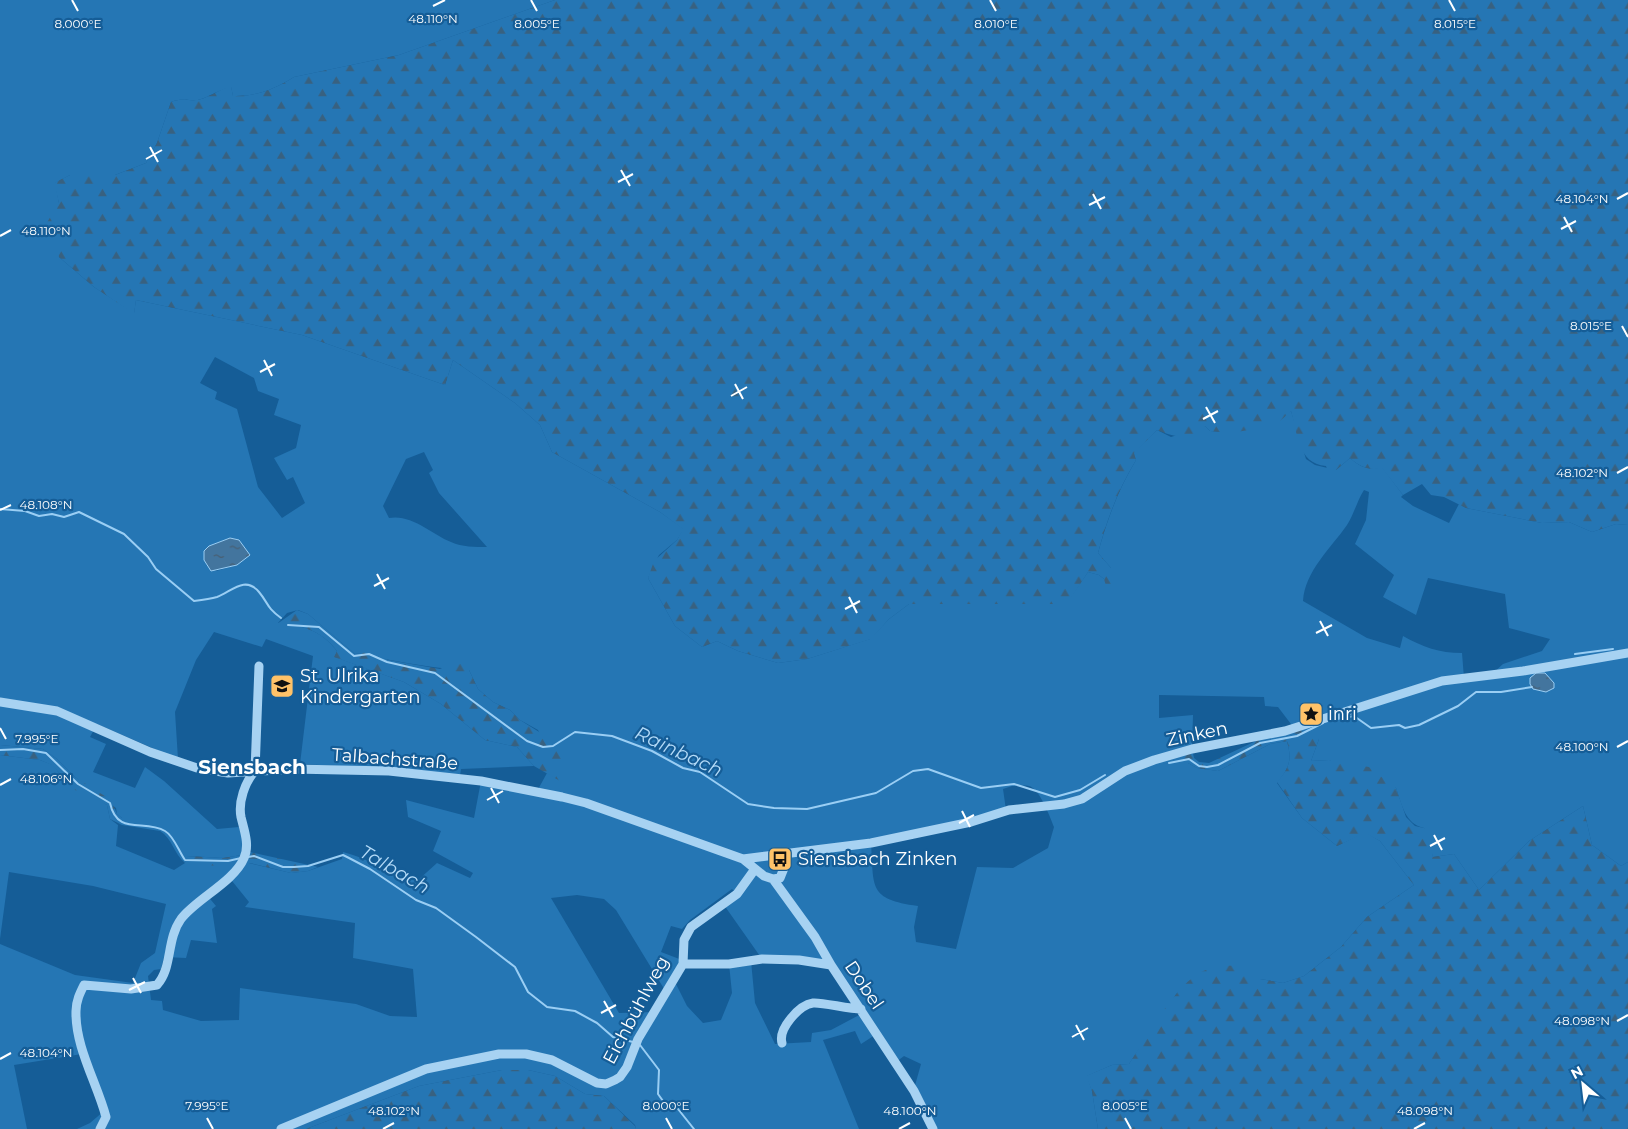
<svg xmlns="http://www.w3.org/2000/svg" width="1628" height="1129" font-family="Montserrat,sans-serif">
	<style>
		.grass { fill: #2576b4; fill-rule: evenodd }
		.forest { fill: url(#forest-firs) }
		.water { fill: url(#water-ripples); stroke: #9acef4 }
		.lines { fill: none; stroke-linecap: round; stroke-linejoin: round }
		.stream { stroke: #9acef4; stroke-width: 2 }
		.minor { stroke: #a7d2f2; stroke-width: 9 }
		.ticks { fill: none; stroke: #fff; stroke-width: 2 }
		.labels { text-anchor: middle; stroke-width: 4.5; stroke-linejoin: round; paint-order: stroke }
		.poi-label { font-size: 18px; fill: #fff; stroke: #155d97; text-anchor: start }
		.street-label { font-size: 18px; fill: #fff; stroke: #155d97 }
		.water-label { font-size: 19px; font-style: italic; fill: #b4dbf8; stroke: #155d97 }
		.quarter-label { font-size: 20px; font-weight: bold; fill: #fff; stroke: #155d97 }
		.ticks-label { font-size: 12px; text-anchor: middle; fill: #fff; stroke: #155d97; stroke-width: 4.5; stroke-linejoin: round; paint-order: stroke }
	</style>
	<defs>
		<pattern id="forest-firs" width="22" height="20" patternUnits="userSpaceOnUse" patternTransform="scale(1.25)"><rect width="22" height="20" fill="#2576b4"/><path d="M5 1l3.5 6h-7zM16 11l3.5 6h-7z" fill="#386180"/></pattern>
		<pattern id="water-ripples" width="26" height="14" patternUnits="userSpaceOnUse" patternTransform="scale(1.25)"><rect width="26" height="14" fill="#43759e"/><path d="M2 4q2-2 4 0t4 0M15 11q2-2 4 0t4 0" fill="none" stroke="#485e71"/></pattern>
	</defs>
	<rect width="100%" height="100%" fill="#155d97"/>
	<!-- grass -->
	<path class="grass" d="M0,0H555L399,55L294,77C275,89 255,97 233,96L231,87C220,89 204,100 196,100C186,101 182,98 171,102L157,143L146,163L115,175H70L55,183L59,203V257L94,287L134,313L136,300L302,335L445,385L453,360L515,403L540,425L552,452L660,512L684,529L677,540L659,555L648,578L675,626L702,647L717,641L738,651L778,663L807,659L870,639L889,619L909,604H1066L1088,572L1099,575L1104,579L1111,568L1098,553C1107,520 1118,490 1136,460L1133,453L1157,430L1171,437L1205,426L1210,431C1244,434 1261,427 1291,411L1306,459L1315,465L1336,470L1350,458C1360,467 1369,471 1382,467L1403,495L1401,497L1413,506L1449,523L1459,504L1466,508L1542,523L1569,522L1592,532L1616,524L1628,525V862L1621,866L1592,845L1583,806L1529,841L1479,890L1454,854L1433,857L1424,828C1405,824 1402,805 1396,788L1329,760L1311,761L1319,739L1294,728L1278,707L1265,706L1264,697L1159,695V718L1193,715L1192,749L1162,764L1178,762L1188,763L1197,768L1218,771L1270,744L1287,741C1292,760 1290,767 1277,783L1302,818L1337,846L1365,832L1380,841L1414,885L1367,917L1341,947L1304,976L1283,983L1260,979L1177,993L1129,1064L1112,1065L1087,1076L1092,1091L1098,1129H928L908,1087L875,1035L861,1044L855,1031L823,1040L859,1129H636L635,1125L604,1096L585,1094L555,1076L528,1070H502L419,1086L306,1129H77L90,1123L104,1111L82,1054L14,1065L27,1129H0V944L75,975L133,983L141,963L155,953L166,904L93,886L9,872L0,939V755L40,760L53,765L63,778L107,805L110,819L118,825L116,846L174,870L185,863C174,854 172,838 160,831L122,825V818L117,814L116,808L75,777L57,759L43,749L0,745ZM215,357L254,378L258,391L279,399L274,415L301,425L296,448L274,458L287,480L293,477L305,503L282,518L258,487L237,409L215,399L217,392L200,383ZM424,452L433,470L429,473L439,493L487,547C475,547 462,547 451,542C431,534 412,514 389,518L383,506L406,459ZM1364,490L1369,492L1366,520L1355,544L1394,575L1383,597L1416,615L1428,578L1505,594L1509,628L1550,639L1542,651L1503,664L1492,674L1464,678L1462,653C1439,653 1423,647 1403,636L1400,648L1367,638L1303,601C1305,571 1331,548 1347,525C1354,514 1357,501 1364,490ZM230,538L239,540L237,565L216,571L204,560V551L214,544ZM298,610L308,614L355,654C371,652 375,657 390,660C416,665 442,669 469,670L478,689L493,702L510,710L520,720L538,730L560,780L547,773L536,793L481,781L474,818L406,800L408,817L441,831L433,851L473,873L470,878L437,863L417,881C391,874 368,858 343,852L342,859L308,871L291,873L249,863H185L187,856L223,858L254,853L246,851L239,827L217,829L164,781L145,767L135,788L93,772L106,744L90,737L97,724L178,759L175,712L196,660L214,632L262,647L266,639L313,656L300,764L419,770L460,776L461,769L534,766L517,747L485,740L441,704L404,682L335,657L337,651C321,630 302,625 278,623L287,613ZM1012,786C1017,786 1024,785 1029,786C1040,789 1050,817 1054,827L1048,848L1013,868L977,867L956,949L916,942L914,927L918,906C868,899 874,888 871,843L1006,810L1003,789ZM228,876L249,902L245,907L355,923L353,958L413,969L417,1017L390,1016L356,1004L240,988L239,1020L201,1021L163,1010L162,1001L151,1000L148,976L154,970L161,969L164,957L186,958L191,940L217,943L212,909L216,906L206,894ZM732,889L737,894L724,905L762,959L831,965L863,1013L831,1030L812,1033L811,1042L775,1044L755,1003L751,961L729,964L732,993L721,1020L703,1023L687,1006L674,980L682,960L661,952L671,926L682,929L690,920ZM577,895L604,899L616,910L666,992L655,1012L619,1013L551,898ZM904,1056L921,1064L914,1089L896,1062Z"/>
	<!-- forest -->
	<path class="forest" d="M555,0H1628V525L1616,524L1592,532L1569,522L1542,523L1466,508L1444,497L1431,495L1422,484L1403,495L1382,468C1369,471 1360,467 1350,458L1336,470L1328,472L1326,466C1297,463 1298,434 1291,411L1278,423L1260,428L1231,433L1210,431L1205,426L1197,437C1182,438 1171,436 1157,430L1134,453L1136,460C1118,490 1107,519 1098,553L1111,568L1115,584L1106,586L1104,579L1099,575L1088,572L1067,604H909L889,619L871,639L807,659L778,663L738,651L717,641L702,647L675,626L648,578L654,561L677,540L683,529L660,512L552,452L540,425L515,403L453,360L445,385L302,335L136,300L134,314L94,287L59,257L46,224L59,203L54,183L70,175H115L146,163L157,143L171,102C182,98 186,101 196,100C205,100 220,89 231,86L233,96C255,97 275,89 294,77L399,55Z
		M297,610L308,614L355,654L369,652L388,660L440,669L457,661L469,670L478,689L493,702L510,710L520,720L552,740L568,760L560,781L534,766L517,747L485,740L441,704L404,682L334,657L337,651C321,630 302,625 277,624Z
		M1315,721L1319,739L1311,761L1329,760L1369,767L1396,788L1406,817L1415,826L1424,828L1429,834L1433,857L1454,854L1479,890L1529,841L1583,806L1592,845L1621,866L1628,862V1129H1098L1092,1091L1086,1076L1112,1065L1129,1064C1145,1040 1178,979 1206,970C1219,965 1233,965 1247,966L1260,979L1283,983L1304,976L1341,947L1367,917L1414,885L1380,841L1365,833L1337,846L1302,818L1277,782C1290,767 1292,760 1287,741L1270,744L1218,771L1197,768L1188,763L1162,764L1154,760L1192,749L1194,758L1199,762L1209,763L1256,741Z
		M0,745L43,749L57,759L75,777L111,800L117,814L122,818V825L110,819L107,805L75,790L52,765L40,760L0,755Z
		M254,853L318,867L308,871L291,873L250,863L228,867L185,863L186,856L223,858Z
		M502,1070H528L555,1076L585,1094L604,1096L635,1126L636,1129H306L419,1086Z"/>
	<!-- water -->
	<path class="water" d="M230,538L239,540L250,555L237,565L211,571L204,560V551L209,546Z
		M1536,673H1545L1554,683V688L1546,692L1533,689L1530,684V678Z"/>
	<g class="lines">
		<!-- stream -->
		<path class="stream" d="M0,509L25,511L39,516L52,514L64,517L79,512L124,534L148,557L156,569L194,601C202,600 210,599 217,597C231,592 245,575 259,592C269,604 266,607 281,618
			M288,625L319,627L354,656L369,654L387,662L435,673L527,741L543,747L553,746L575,732L612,736L652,751L683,768L700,772L748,804L774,808L807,809L876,793L913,771L928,769L981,788L1014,784L1055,797L1080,790L1105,775
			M1575,654L1613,649
			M1332,720L1354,716L1371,728L1399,725L1405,728L1419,725L1458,706L1476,692H1501L1532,687
			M0,750L23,749L46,753L78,784L110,803C117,836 144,819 165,831C174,836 179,852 185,860L228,861L241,858
			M1169,763L1189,759L1199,766L1207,767L1218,765L1260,743L1297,736L1323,723
			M248,857L254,856L283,867H294L308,866L343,855L349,858L370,869L416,900L436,908L476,937L515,967L528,992L547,1007L575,1011L597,1023L613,1037L633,1042
			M640,1045L659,1070L658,1094L663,1101L678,1109L694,1129"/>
		<!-- minor -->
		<path class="minor" d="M0,702L57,711L150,752L197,768L228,773L293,769L389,771L481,781L562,797L586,803L743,859L764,876L773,879L815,937L831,965L914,1091L933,1129
			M255,771L259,666
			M743,859L871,843L971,822L1009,810L1064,804L1082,799L1125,771L1154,760L1192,749L1285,731L1442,681L1523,671L1628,653
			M773,879L780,878L784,868L778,853
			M683,964H729L762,959L799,960L831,965
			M782,1043C778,1029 799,1005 813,1003C822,1002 848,1009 861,1009
			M100,1129L106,1117C97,1083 75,1047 76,1011C76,1001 80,993 84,985L131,989L157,985C173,967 166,940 181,919C196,899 234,882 244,858C250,845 244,830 241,817C238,802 245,782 255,771
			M281,1129L426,1069L499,1054H526L552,1060L597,1083L606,1084L615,1080L620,1077L627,1067L638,1039L683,964L684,940L691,927L737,894L755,869"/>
	</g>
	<!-- ticks -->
	<path class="ticks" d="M72,0L78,11M531,0L537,11M990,0L996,11M1449,0L1455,11M433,6L445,0M150,147L158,162M146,159L162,150M621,170L630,186M618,182L633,174M1093,194L1101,209M1617,199L1628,193M1089,205L1105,197M1564,217L1572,232M1561,229L1576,221M0,236L11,230M1622,326L1628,337M264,360L272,376M260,372L275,364M735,384L743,399M731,396L747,387M1206,407L1215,423M1203,419L1218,411M1617,473L1628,467M0,510L11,505M377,574L385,589M374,586L389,578M849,597L857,613M845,609L860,601M1320,621L1328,636M1316,633L1332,625M0,728L6,739M1617,747L1628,741M0,785L11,779M491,788L499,803M487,800L503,791M962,811L970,827M959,823L974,815M1434,835L1442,850M1430,846L1445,838M133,978L141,993M129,990L145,982M604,1001L613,1017M601,1013L616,1005M1617,1021L1628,1015M1076,1025L1084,1040M1072,1037L1088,1028M0,1059L11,1053M207,1118L213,1129M666,1118L672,1129M1125,1118L1131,1129M383,1129L394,1123M899,1129L910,1123M1414,1129L1425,1123"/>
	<!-- icons -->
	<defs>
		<g id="school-square" transform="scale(1.25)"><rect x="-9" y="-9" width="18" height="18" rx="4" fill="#ffc268" stroke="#155d97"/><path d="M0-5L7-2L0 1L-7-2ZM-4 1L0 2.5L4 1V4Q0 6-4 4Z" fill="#111"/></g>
		<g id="sight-square" transform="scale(1.25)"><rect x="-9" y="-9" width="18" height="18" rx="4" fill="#ffc268" stroke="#155d97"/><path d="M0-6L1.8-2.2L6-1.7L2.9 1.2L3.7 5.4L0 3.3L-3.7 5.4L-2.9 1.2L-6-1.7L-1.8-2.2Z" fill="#111"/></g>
		<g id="bus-square" transform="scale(1.25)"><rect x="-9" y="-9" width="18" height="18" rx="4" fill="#ffc268" stroke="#155d97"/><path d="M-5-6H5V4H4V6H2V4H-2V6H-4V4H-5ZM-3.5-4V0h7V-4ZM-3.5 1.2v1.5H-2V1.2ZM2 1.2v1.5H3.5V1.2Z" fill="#111"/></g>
	</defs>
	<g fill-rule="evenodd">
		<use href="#school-square" x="282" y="686"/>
		<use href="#sight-square" x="1311" y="714"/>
		<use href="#bus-square" x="780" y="859"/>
	</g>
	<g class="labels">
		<!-- poi labels -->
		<g class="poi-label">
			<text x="300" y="682">St. Ulrika<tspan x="300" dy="21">Kindergarten</tspan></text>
			<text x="1328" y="720">inri</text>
			<text x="798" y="865">Siensbach Zinken</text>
		</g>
		<!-- street labels -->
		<g class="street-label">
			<text transform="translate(1197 734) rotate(-12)" y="6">Zinken</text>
			<text transform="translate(395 759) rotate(4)" y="6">Talbachstraße</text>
			<text transform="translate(864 985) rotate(56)" y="6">Dobel</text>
			<text transform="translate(636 1010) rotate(-62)" y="6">Eichbühlweg</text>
		</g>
		<!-- water labels -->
		<g class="water-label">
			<text transform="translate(679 751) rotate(25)" y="7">Rainbach</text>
			<text transform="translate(395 869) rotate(30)" y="7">Talbach</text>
		</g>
		<!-- quarter labels -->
		<g class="quarter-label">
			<text x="252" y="774">Siensbach</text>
		</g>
	</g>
	<g class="ticks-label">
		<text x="433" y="23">48.110°N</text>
		<text x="78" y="28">8.000°E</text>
		<text x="537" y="28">8.005°E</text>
		<text x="996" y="28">8.010°E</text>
		<text x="1455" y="28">8.015°E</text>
		<text x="1582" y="203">48.104°N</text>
		<text x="46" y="235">48.110°N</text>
		<text x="1591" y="330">8.015°E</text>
		<text x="1582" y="477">48.102°N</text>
		<text x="46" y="509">48.108°N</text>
		<text x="37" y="743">7.995°E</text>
		<text x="1582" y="751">48.100°N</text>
		<text x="46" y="783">48.106°N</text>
		<text x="1582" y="1025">48.098°N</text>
		<text x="46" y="1057">48.104°N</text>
		<text x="207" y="1110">7.995°E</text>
		<text x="666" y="1110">8.000°E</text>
		<text x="1125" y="1110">8.005°E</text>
		<text x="394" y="1115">48.102°N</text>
		<text x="910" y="1115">48.100°N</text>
		<text x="1425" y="1115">48.098°N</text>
	</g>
	<!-- north arrow -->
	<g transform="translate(1583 1084) rotate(332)" stroke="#155d97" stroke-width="4" paint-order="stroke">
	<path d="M0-4L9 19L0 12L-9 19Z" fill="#ffffff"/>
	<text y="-8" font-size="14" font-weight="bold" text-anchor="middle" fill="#ffffff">N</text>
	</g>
</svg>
